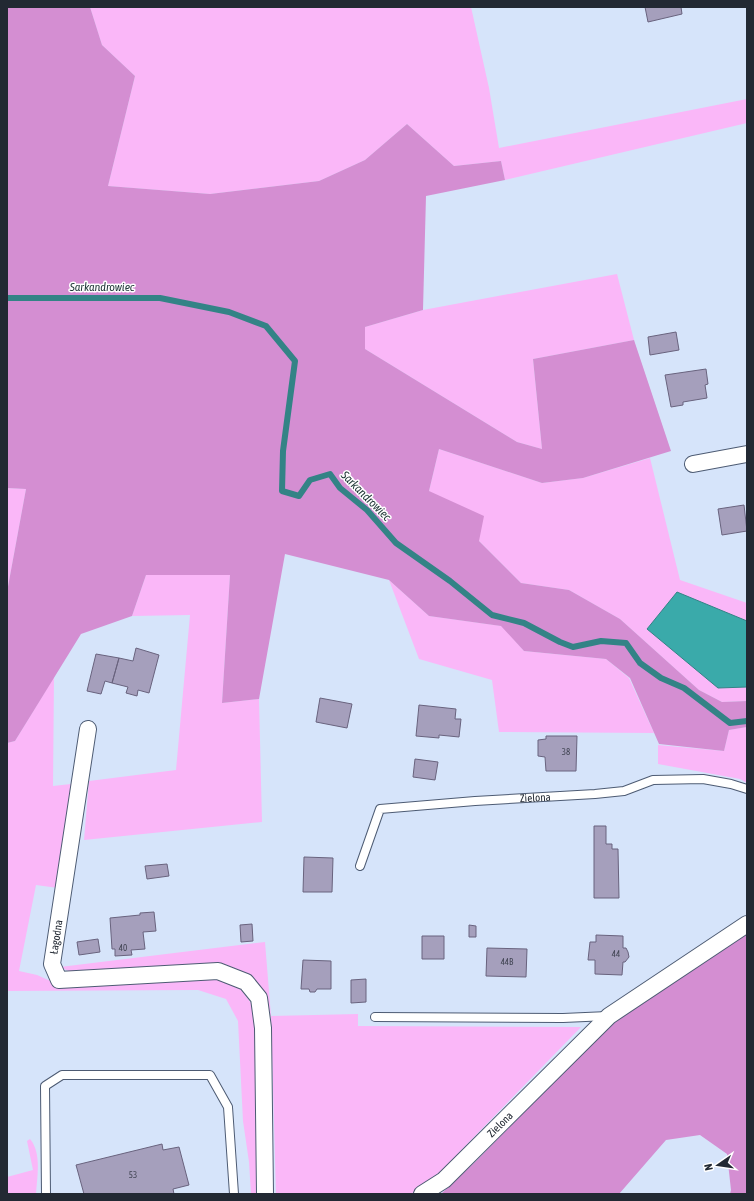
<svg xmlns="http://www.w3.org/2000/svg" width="754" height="1201" font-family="'Asap Condensed',sans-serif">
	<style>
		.green { fill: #fab7f8 }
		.forest { fill: #d48ed2 }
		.water { fill: #3aaaaa; stroke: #338386 }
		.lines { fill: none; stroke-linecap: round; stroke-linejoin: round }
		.stream { stroke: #338386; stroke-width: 6 }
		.building { fill: #a59fbc; stroke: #69637e }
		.service-casing { stroke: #4d5b73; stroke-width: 10 }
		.minor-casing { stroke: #4d5b73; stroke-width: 18 }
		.service { stroke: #fff; stroke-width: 8 }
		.minor { stroke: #fff; stroke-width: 16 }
		.labels { text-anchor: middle; stroke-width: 3; stroke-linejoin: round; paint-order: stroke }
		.number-label { font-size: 9px; fill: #434655 }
		.street-label { font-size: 11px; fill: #222933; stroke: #fff }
		.water-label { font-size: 12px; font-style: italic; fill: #1e3636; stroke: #fff }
	</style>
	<rect width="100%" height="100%" fill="#d6e4fa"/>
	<!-- green -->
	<path class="green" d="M90,7H471L489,88L499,148L747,99V123L505,180L501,161L454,166L407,124L365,160L319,181L210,194L108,186L135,76L102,45Z
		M617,274L634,340L533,359L542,449L517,442L365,349V327L423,310Z
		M439,449L542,483L583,478L650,458L680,580L747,603V701L722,702L699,690L620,619L569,590L521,583L429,491Z
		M7,488L26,489L7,592Z
		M146,575H230L222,703L259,699L262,822L84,840L89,781L176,770L190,615L132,616Z
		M389,580L429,616L502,626L524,651L606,659L629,678L654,733L499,732L492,680L419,659Z
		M54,677L53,786L71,784L58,888L36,885L19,971L37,975L55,983L213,978L239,987L251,1003L257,1033L261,1194H251L249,1162L243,1121L238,1021L226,999L198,990L7,991V743L15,741Z
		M747,727V783L740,779L658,764V745L724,751L729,730Z
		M265,942L271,1016L358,1014V1026L581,1027L440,1172L411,1194H276L271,1016L266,1015L243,975L75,974L60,967Z
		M30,1139C42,1153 37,1177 36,1194H7V1177L33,1170L27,1141Z"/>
	<!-- forest -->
	<path class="forest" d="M7,7H90L102,45L135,76L108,186L210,194L319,181L365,160L407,124L454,166L501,161L505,180L426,196L423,310L365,327V349L517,442L542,449L533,359L634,340L671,451L583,478L542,483L439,449L429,491L484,516L479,541L521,583L569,590L620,619L699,690L722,702L747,701V727L729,730L724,751L659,744L630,678L606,659L524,651L501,626L429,616L389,580L285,554L259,699L222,703L230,575H146L132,616L81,634L15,741L7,743V592L26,489L7,488Z
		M747,932V1194H730L731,1190L727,1154L700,1135L666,1140L619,1194H441L476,1161L615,1020Z"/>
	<!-- water -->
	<path class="water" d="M677,592L747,621V687L718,688L647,629Z"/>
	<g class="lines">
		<!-- stream -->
		<path class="stream" d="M7,298H160L229,312L266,326L295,361L283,451L282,491L299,496L310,480L330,474L340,488L367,510L396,543L450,581L492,615L524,623L560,642L573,647L601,641L626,643L640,663L661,678L684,688L730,723L747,721"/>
	</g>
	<!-- building -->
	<path class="building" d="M645,7H681L682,14L648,22Z
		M676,332L679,350L650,355L648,337Z
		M706,369L708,384L705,385L707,398L683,402V405L671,407L665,375Z
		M744,505L747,531L722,535L718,509Z
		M136,648L159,655L149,693L138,690L137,696L126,693L128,687L112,683L119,658L133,661Z
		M96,654L119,658L112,683L105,681L101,694L87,691Z
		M320,698L352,704L347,728L316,722Z
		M419,705L456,709L455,719H461L459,737L439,735V738L416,736Z
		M546,736H577L576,771H546L545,757L538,756V740L546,739Z
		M415,759L438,762L435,780L413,777Z
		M594,826H606V844H612V849H618L619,898H594Z
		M304,857L333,858L332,892H303Z
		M167,864L169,876L147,879L145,866Z
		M154,912L156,931L143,932L145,949L131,950L132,955L115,956V949H112L110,918L140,915V913Z
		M252,924L253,941L241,942L240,925Z
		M469,925L476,926V937H469Z
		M596,935L623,936V948H626L628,952L629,957L625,962H623L622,975L595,974V960H588L590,942H596Z
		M422,936H444V959H422Z
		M98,939L100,952L79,955L77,942Z
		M487,948L527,949L526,977L486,976Z
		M303,960L331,961V989H317L315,992H310L309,989H301Z
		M366,979V1002L351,1003V980Z
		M162,1144L163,1150L179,1147L189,1185L173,1189L174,1194H84L76,1165Z"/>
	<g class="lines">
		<!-- service casing -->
		<g class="service-casing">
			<g id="service">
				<path id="s1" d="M360,866L380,809L475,801L595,794L624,791L653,780L703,779L731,784L747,789"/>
				<path d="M375,1017L563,1018L608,1016"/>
				<path d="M46,1194L45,1086L62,1075H210L228,1107L234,1194"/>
			</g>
		</g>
		<!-- minor casing -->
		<g class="minor-casing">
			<g id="minor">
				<path d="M693,464L747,454"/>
				<path d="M88,729L52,964L59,980L218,971L246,982L259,998L263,1028L265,1194"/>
				<path id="s2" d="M422,1194L444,1180L609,1016L747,924"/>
			</g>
		</g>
		<!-- service -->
		<use href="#service" class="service"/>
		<!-- minor -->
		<use href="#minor" class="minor"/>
	</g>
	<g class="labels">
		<!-- number labels -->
		<g class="number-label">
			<text x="566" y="755">38</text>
			<text x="123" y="951">40</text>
			<text x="616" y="957">44</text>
			<text x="507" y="965">44B</text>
			<text x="133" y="1178">53</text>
		</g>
		<!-- street labels -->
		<g class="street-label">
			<text dy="4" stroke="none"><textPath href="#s1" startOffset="216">Zielona</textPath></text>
			<text transform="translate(56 937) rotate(-81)" y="4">Łagodna</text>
			<text dy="4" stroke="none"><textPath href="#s2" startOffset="105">Zielona</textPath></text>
		</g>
		<!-- water labels -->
		<g class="water-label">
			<text x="102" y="291">Sarkandrowiec</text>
			<text transform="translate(366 496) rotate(45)" y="4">Sarkandrowiec</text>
		</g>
	</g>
	<!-- border -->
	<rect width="754" height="1201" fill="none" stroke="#222933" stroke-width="16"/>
	<!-- north arrow -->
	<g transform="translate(718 1165) rotate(257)" stroke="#ffffff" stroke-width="3" paint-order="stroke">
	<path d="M0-3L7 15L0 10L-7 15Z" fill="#222933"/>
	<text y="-6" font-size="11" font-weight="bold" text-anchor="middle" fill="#222933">N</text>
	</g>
</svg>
